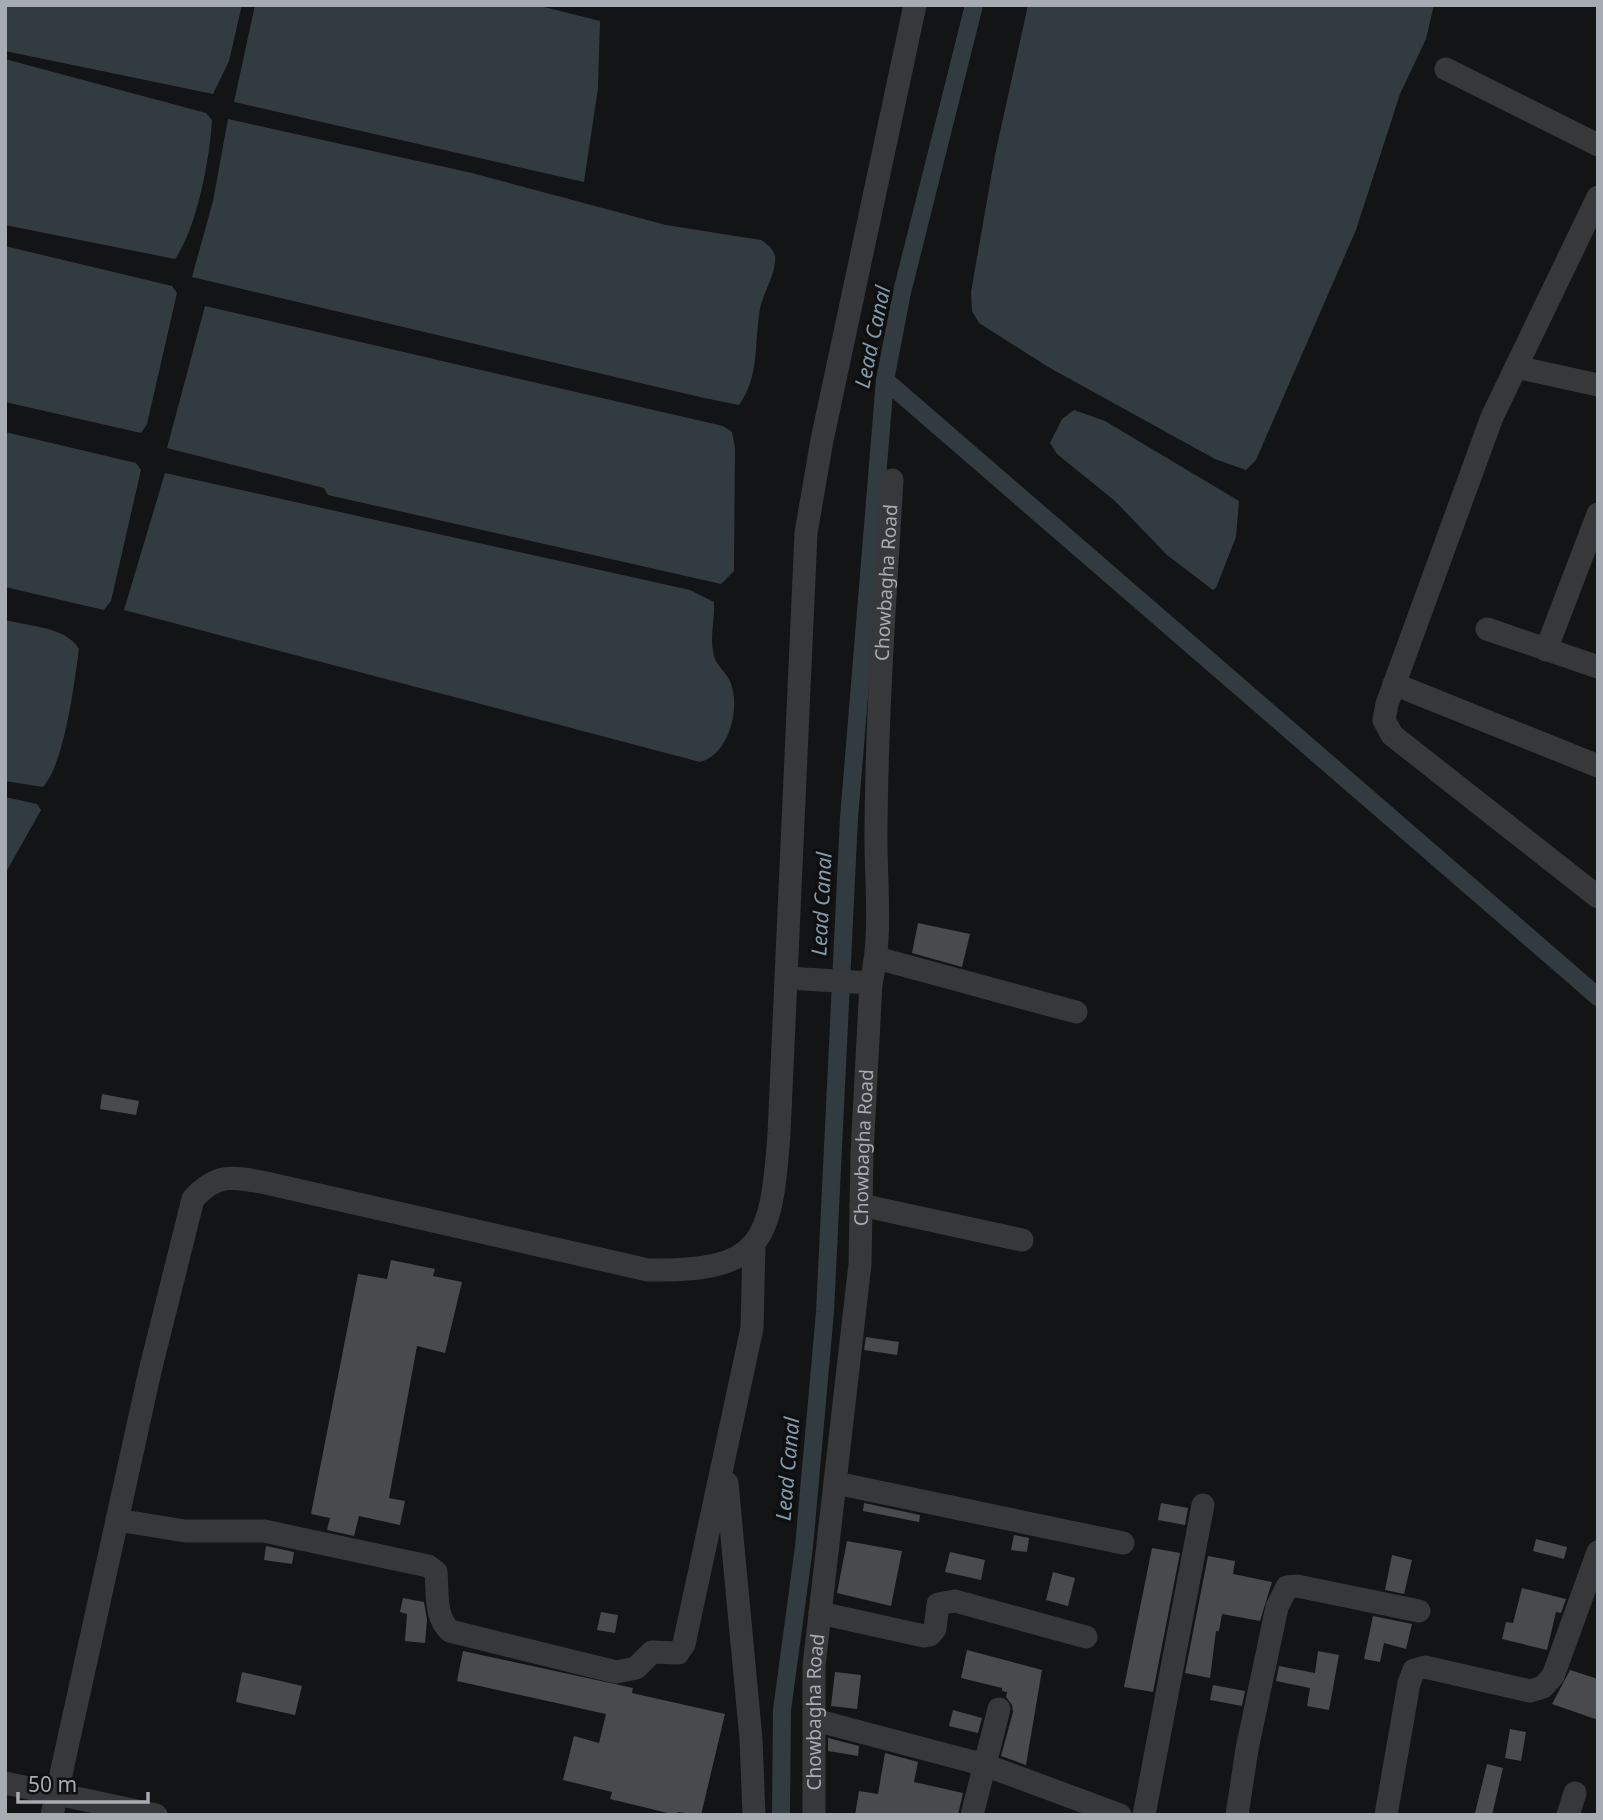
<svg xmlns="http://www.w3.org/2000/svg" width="1603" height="1820" font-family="'Noto Sans',sans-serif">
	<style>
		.water { fill: #323b40 }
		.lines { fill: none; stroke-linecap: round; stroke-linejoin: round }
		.canal { stroke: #323b40; stroke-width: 18 }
		.building { fill: #484a4d }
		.minor { stroke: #37383b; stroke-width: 23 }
		.labels { text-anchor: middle; stroke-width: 7; stroke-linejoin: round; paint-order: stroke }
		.street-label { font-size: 19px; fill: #a7acb3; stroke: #0f0f10 }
		.water-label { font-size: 21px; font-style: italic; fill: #829bab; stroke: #0f0f10 }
	</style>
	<rect width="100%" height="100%" fill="#131415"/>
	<!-- water -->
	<path class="water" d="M5,5H242L229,61L213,94L5,51Z
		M255,5H536L600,21L598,88L584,182L234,102Z
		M1028,5H1434L1426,39L1400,94L1356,230L1256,460L1246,470L1215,459L1050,368L979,323L972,311L971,292L995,155Z
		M5,59L206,113L212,120C210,158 197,228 175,259L5,225Z
		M228,119L472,173L666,225L761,240C767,244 773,248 775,256C777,272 763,293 760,309C754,343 760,376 739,405L704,398L192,277L213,201Z
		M5,246L172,286L177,293L147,424L141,433L5,402Z
		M205,306L723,426L732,432L735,448L734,571L721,584L328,495L324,488L167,448Z
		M1074,410L1105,421L1239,501L1236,537L1216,588L1213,590L1167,555L1115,501L1057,454L1050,443L1062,419Z
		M5,432L136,463L141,470L111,601L104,610L5,587Z
		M165,473L690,590L714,602C715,619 710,635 713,651C714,663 723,669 729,679C742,704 730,755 700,762L124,610Z
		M5,620C28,626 67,627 79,649C74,684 65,762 43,787L5,781Z
		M5,797L37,804L41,810L5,874Z"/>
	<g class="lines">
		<!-- canal -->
		<path class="canal" d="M885,380L1598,997
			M781,1815L782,1710L804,1547L825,1312L849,818L885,380L902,292L974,5"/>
	</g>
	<!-- building -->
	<path class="building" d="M918,923L970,934L962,967L912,953Z
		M102,1094L139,1101L136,1115L100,1109Z
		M391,1260L435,1269L433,1276L462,1282L445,1353L417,1346L389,1498L405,1501L400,1525L359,1516L354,1536L327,1530L330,1518L311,1514L358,1274L387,1279Z
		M866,1337L899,1342L897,1355L864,1350Z
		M864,1503L920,1515L919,1522L863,1511Z
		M1161,1503L1188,1508L1185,1525L1158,1520Z
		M1014,1535L1029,1538L1027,1552L1011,1550Z
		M1536,1539L1567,1547L1564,1559L1533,1551Z
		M847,1541L902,1551L891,1606L837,1593Z
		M266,1546L294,1552L292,1564L264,1560Z
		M1152,1548L1180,1553L1153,1692L1124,1687Z
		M950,1552L985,1560L981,1580L945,1572Z
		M1392,1555L1412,1560L1404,1594L1385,1590Z
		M1208,1556L1235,1561L1233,1574L1272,1582L1260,1621L1222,1614L1219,1631H1216L1210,1678L1185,1673Z
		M1053,1572L1075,1578L1068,1606L1046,1600Z
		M1522,1588L1566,1599L1561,1613L1556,1612L1547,1650L1502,1639L1506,1622L1513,1623Z
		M403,1598L424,1602L427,1620L425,1643L405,1641L407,1614L400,1612Z
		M601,1612L618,1615L615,1633L597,1630Z
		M1373,1616L1412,1624L1406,1649L1384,1643L1380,1662L1364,1659Z
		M967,1650L1042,1670L1026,1765L1001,1756L1013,1712L1012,1705L1006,1697L1007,1692L1002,1691V1688L961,1678Z
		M463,1651L633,1688L632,1693L725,1714L701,1815L678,1812L676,1815L610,1799L612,1792L563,1780L574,1736L599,1743L606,1714L457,1681Z
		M1318,1651L1339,1655L1329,1710L1307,1706L1310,1688L1276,1681L1279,1666L1315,1673Z
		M1570,1670L1598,1679V1720L1552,1704Z
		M242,1672L302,1686L295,1715L236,1702Z
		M835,1672L861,1675L857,1709L831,1706Z
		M1213,1685L1245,1691L1242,1706L1210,1700Z
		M953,1710L982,1718L978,1733L949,1726Z
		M1510,1729L1526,1732L1521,1761L1505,1758Z
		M828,1738L859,1746L858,1756L828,1751Z
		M885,1753L918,1762L914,1782L963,1793L958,1815H855L859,1791L878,1794Z
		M1487,1764L1503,1768L1492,1815L1475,1813Z"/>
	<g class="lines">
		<!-- minor -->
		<g class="minor">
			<path d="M1446,69L1598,145"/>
			<path d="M1598,197L1492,417L1387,704L1384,720L1392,735L1598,897"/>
			<path d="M1516,367L1598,385"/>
			<path d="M1487,629L1598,667"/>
			<path d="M1546,650L1598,514"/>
			<path d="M1394,684L1598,766"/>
			<path d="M877,958L1076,1012"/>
			<path d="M787,978L871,983"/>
			<path d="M861,1205L1022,1240"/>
			<path d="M727,1483L751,1739L754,1815"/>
			<path d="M836,1483L1123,1543"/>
			<path d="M117,1520L185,1531H264L428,1566L436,1572C438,1593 434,1616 450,1631L616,1672L636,1668L652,1652L678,1653L684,1644L752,1328L754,1244"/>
			<path d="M820,1613L924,1636L930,1635L935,1629L938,1604L955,1601L1086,1637"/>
			<path d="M815,1720L985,1765L1120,1815"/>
			<path d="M5,1783L156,1815"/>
			<path d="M52,1815L150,1371L193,1199C217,1172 234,1177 266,1183L648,1270C764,1272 771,1242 779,1134L806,533L822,440L915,5"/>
			<path id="s1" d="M814,1815V1666L860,1264L862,1153L871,983C883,930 875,881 876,828C877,712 885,596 892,480"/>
			<path d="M972,1815L999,1709"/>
			<path d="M1144,1815L1203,1505"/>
			<path d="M1237,1815L1247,1749L1277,1607L1287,1587L1297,1586L1419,1611"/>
			<path d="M1386,1815L1409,1683L1414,1670L1425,1667L1530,1691L1543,1687L1553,1676L1598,1552"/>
			<path d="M1568,1815L1575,1793"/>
		</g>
	</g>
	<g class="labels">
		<!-- street labels -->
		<g class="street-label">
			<text dy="7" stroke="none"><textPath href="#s1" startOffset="1236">Chowbagha Road</textPath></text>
			<text dy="7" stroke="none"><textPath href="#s1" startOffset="670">Chowbagha Road</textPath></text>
			<text dy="7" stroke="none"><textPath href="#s1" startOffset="103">Chowbagha Road</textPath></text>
		</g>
		<!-- water labels -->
		<g class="water-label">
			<text transform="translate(873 337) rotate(-78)" y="7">Lead Canal</text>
			<text transform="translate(822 904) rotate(-87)" y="7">Lead Canal</text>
			<text transform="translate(788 1469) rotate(-85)" y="7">Lead Canal</text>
		</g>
	</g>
	<!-- border -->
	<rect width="1603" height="1820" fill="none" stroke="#a7acb3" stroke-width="14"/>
	<!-- scale -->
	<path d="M18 1792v10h130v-10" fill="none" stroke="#a7acb3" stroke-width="3.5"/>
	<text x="28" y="1792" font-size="21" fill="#a7acb3" stroke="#0f0f10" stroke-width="5" paint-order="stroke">50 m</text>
</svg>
